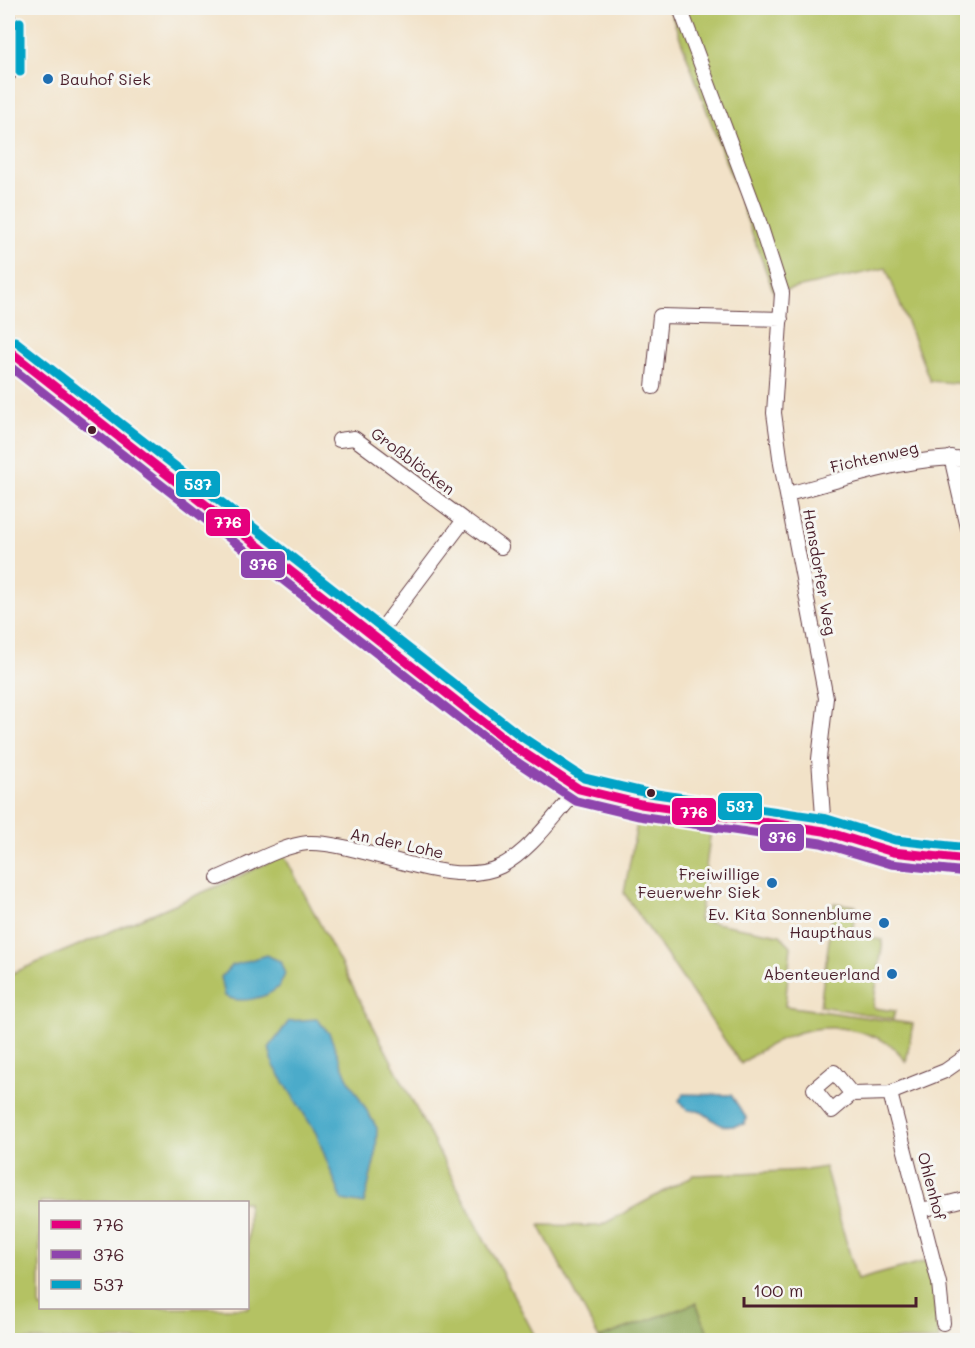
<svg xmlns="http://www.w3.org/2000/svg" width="975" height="1348" font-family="Mali,sans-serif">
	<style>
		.green { fill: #b4c264; stroke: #7f7048; stroke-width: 1.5; fill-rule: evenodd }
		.forest { fill: #8fa85a; stroke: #6c6442; stroke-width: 1.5 }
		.water { fill: #4babca; stroke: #4a657a; stroke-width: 1.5 }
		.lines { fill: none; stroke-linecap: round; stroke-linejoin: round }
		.minor-casing { stroke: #633c43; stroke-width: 16 }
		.tertiary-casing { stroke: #633c43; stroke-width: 20 }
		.minor { stroke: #fff; stroke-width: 14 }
		.tertiary { stroke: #fff; stroke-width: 16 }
		.bus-1-casing { stroke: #f6f6f2; stroke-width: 14 }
		.bus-2-casing { stroke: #f6f6f2; stroke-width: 14 }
		.bus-3-casing { stroke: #f6f6f2; stroke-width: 14 }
		.bus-1 { stroke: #e5007d; stroke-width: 9 }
		.bus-2 { stroke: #8e44ad; stroke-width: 9 }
		.bus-3 { stroke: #04a2c6; stroke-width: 9 }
		.poi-dot { fill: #1f6fb2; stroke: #f6f6f2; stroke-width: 2 }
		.bus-dot { fill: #4a1f2b; stroke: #f6f6f2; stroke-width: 2 }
		.labels { text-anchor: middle; stroke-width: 6; stroke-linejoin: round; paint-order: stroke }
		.poi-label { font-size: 16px; fill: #4a1f2b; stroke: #f6f6f2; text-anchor: end }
		.street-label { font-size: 16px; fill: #4a1f2b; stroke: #f6f6f2 }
		.line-badge { stroke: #f6f6f2; stroke-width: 2 }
		.badge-label { font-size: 16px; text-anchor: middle; font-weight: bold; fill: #fff }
	</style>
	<rect width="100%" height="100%" fill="#f6f6f2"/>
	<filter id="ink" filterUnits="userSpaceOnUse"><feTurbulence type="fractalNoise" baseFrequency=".0167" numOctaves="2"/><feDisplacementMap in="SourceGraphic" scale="12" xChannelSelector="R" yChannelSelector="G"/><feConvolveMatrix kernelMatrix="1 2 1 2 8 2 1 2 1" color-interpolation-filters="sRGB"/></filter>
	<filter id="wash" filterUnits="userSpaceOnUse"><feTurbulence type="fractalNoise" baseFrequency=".008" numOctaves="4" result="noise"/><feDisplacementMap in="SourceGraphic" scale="24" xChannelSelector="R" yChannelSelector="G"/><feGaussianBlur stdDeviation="1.35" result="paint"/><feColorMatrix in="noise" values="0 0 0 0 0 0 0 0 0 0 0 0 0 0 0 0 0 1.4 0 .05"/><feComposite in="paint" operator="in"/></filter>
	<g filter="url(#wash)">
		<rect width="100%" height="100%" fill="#f2e2c8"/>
		<!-- green -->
		<path class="green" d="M669,8H966L967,384L930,381L886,268L774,293Z
			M638,819L711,829L699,920L780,935L791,946L785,1006L913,1024L906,1062C896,1047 886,1041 870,1035C823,1017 778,1035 741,1064L624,893Z
			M284,855L537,1340H8V975L227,882ZM40,1202H248V1308H40Z
			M834,903L856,906L852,935L883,940L873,1008L895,1011L893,1019L820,1006Z
			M825,1167L857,1280L926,1261L932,1282L939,1340H600L539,1225L600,1226L694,1175L807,1170Z"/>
		<!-- forest -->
		<path class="forest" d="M696,1303L711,1340H600L599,1338Z"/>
		<!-- water -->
		<path class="water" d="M266,955L280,961L285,974C283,978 281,985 277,988C265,999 239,1004 225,996L221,977L231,966Z
			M317,1019L329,1033L347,1077L377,1128L376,1154L364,1204L342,1200L316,1133L274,1066L269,1048L289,1021Z
			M684,1094L731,1095L747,1119L744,1124C719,1130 721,1124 703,1113C694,1107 689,1117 679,1100Z"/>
	</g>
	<g filter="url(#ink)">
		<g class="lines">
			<!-- minor casing -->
			<g class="minor-casing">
				<path id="minor" d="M680,8L755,209L782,293L774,413L781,464L826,698L819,759L824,831
					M653,387L660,316L781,319
					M339,440L354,438L464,520
					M951,457L968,531
					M788,494C846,479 908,456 968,458
					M375,638L464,520L501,547
					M218,878C243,868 282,845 308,843C363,841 450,892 501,866C532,850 555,814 579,789
					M890,1093L939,1283L943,1323
					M852,1094L832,1111L814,1089L834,1072L852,1094L890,1093L945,1071L968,1055
					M922,1210L968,1198"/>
			</g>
			<!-- tertiary casing -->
			<g class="tertiary-casing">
				<path id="tertiary" d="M8,22V72
					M8,350L515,747L579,789L641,804L824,831L893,852L968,860"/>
			</g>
			<!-- minor -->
			<use href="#minor" class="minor"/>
			<!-- tertiary -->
			<use href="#tertiary" class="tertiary"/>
			<!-- bus-1 casing -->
			<g class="bus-1-casing">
				<path id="bus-1" d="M8,22V72
					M8,350L515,747L579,789L641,804L824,831L893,852L968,860"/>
			</g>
			<!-- bus-2 casing -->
			<g class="bus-2-casing">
				<path id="bus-2" d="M8,365L508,756L576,801L639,816L821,843L891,864L967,872"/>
			</g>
			<!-- bus-3 casing -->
			<g class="bus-3-casing">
				<path id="bus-3" d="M20,22V72
					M15,341L522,737L584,778L643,792L827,819L895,840L968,848"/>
			</g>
			<!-- bus-1 -->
			<use href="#bus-1" class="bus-1"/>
			<!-- bus-2 -->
			<use href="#bus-2" class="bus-2"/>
			<!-- bus-3 -->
			<use href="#bus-3" class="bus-3"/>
		</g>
	</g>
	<!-- markers -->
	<g class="poi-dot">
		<circle cx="48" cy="79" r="6"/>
		<circle cx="772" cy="883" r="6"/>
		<circle cx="884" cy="923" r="6"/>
		<circle cx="892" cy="974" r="6"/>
	</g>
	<g class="bus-dot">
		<circle cx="92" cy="430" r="5"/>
		<circle cx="651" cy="793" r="5"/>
	</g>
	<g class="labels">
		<!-- poi labels -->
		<g class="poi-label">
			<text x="60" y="85" text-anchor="start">Bauhof Siek</text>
			<text x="760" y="880">Freiwillige<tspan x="760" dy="18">Feuerwehr Siek</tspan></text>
			<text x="872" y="920">Ev. Kita Sonnenblume<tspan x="872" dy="18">Haupthaus</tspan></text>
			<text x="880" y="980">Abenteuerland</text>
		</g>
		<!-- street labels -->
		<g class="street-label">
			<text transform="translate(874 457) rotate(-13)" y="6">Fichtenweg</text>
			<text transform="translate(413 461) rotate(37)" y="6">Großblöcken</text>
			<text transform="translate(820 572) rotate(80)" y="6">Hansdorfer Weg</text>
			<text transform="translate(397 843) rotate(12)" y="6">An der Lohe</text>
			<text transform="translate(932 1186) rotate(75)" y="6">Ohlenhof</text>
		</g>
	</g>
	<g class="line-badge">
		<rect x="175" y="470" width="46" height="28" rx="6" fill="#04a2c6"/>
		<rect x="205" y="508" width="46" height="29" rx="6" fill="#e5007d"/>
		<rect x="240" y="550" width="46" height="29" rx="6" fill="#8e44ad"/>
		<rect x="717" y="792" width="46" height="29" rx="6" fill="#04a2c6"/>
		<rect x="671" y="797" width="46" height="29" rx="6" fill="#e5007d"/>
		<rect x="759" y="823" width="46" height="29" rx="6" fill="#8e44ad"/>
	</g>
	<g class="badge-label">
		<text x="198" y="490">537</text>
		<text x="228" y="528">776</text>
		<text x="263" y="570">376</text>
		<text x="740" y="812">537</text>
		<text x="694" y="818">776</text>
		<text x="782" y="843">376</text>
	</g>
	<!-- margin -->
	<rect width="975" height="1348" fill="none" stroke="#f6f6f2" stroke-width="30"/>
	<!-- legend -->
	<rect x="39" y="1201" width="210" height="108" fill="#f6f6f2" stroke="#b1a0a2" stroke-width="1.5"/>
	<rect x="51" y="1220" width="30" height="9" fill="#e5007d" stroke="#b1a0a2" stroke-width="1.5"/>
	<text x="93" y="1231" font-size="18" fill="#4a1f2b">776</text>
	<rect x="51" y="1250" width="30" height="9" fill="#8e44ad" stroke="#b1a0a2" stroke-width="1.5"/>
	<text x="93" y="1261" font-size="18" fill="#4a1f2b">376</text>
	<rect x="51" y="1280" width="30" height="9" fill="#04a2c6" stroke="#b1a0a2" stroke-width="1.5"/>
	<text x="93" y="1291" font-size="18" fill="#4a1f2b">537</text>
	<!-- scale -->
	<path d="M744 1297v9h172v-9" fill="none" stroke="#4a1f2b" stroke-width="3"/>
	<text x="753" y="1297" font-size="18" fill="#4a1f2b" stroke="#f6f6f2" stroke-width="4.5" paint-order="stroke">100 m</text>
</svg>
